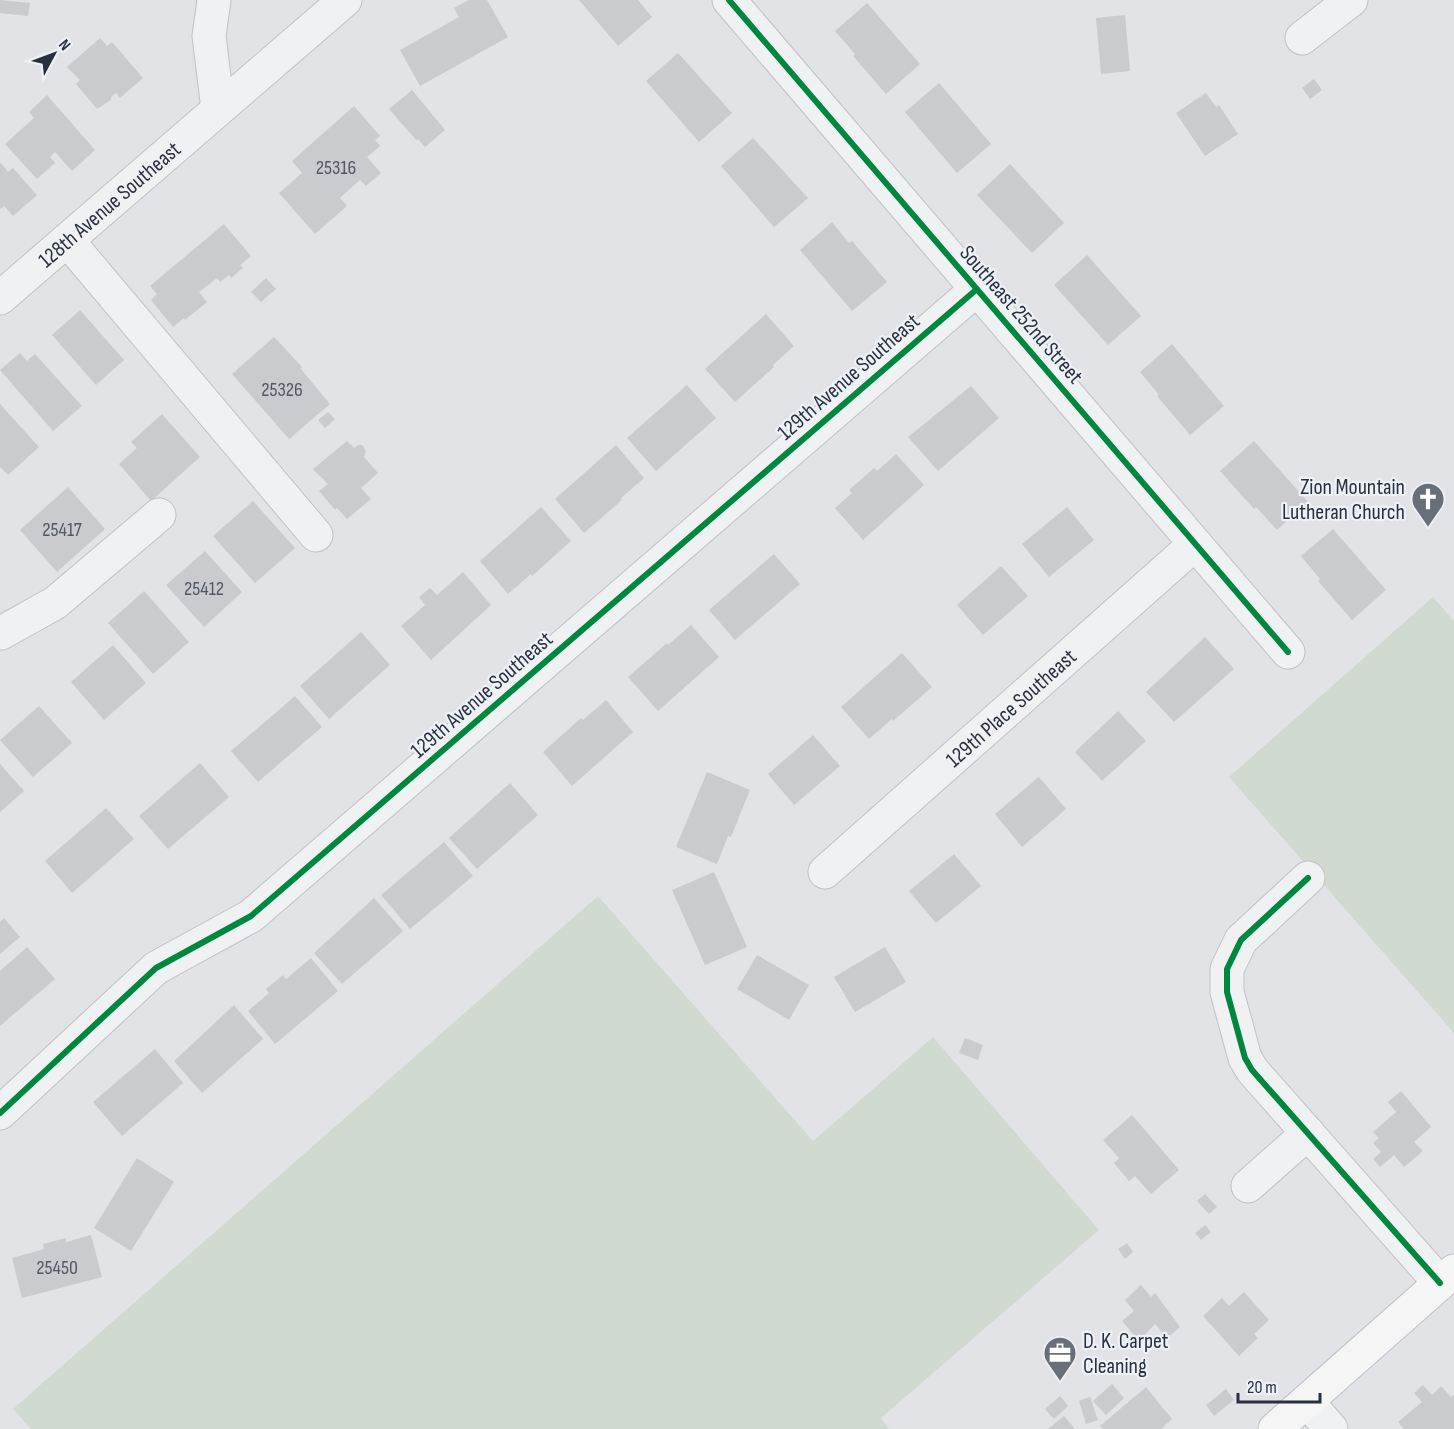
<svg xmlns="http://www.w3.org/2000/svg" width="1454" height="1429" font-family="'Sofia Sans Condensed',sans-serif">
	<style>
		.green { fill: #d1dad1 }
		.building { fill: #c9cbce }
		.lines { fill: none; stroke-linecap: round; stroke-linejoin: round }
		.minor-casing { stroke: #bfc1c4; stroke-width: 35 }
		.major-casing { stroke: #bdc0c4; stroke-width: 35 }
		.minor { stroke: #f0f1f3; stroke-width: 33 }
		.major { stroke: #f5f5f6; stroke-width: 33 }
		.cycleway-casing { stroke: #eef1f6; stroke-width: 10 }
		.cycleway { stroke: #00873e; stroke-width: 6 }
		.labels { text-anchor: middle; stroke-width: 4.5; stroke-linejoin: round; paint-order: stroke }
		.number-label { font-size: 20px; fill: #515864 }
		.street-label { font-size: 22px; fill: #28303f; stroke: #eef1f6 }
		.poi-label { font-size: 22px; fill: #28303f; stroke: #eef1f6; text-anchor: end }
	</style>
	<rect width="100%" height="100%" fill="#e1e3e6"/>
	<!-- green -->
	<path class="green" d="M1433,597L1454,621V1033L1229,777Z
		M598,896L813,1141L933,1037L1099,1230L881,1418L889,1429H31L13,1409Z"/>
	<!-- building -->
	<path class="building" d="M0,0L30,3L28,16L0,13Z
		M469,0H487L508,37L420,86L400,50L459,17L454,8Z
		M579,0H638L652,17L618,46Z
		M867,3L920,64L886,94L853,56L855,54L835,31Z
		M1125,15L1130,71L1101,74L1096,18Z
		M100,38L107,46L112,42L143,78L120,98L116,93L111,97V100L97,109L76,84L80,80L67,67Z
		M678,53L732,113L699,142L646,81Z
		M1314,79L1322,90L1310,99L1302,88Z
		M939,83L991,144L957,173L905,112Z
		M412,90L445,130L425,147L418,139L417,141L389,109Z
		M1206,93L1216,107L1219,105L1238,134L1205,156L1176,113Z
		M47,95L95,150L72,171L55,152L50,157L55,163L37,179L5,144L34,118L29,112Z
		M354,106L380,136L375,140L380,146L367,157L381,173L366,186L360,180L340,198L347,206L315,234L279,193L302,173L292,161Z
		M753,138L808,198L774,227L721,166Z
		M0,162L8,172L13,168L37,195L13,216L4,206L0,209Z
		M1010,164L1064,223L1032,253L977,195Z
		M832,222L849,243L852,241L887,282L852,311L800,250Z
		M224,224L251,256L240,265L243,268L231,278L229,275L220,282L217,278L199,292L207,302L185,320L184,318L173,327L151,300L157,294L150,286Z
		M1087,255L1141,316L1108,345L1054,285Z
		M266,278L276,289L261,302L251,292Z
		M80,310L124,360L96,385L52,335Z
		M766,314L794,346L773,365L774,367L735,402L705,369Z
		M274,337L302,367L301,369L330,404L289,439L232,374Z
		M1172,344L1224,406L1190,435L1157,396L1159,395L1140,372Z
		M20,353L27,361L35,354L82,406L53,431L0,370Z
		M687,385L716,418L656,471L627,438Z
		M971,386L999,418L938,471L908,437Z
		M0,404L39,447L8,475L0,467Z
		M328,412L335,419L325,428L318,420Z
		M162,414L200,457L151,501L119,464L137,448L131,442Z
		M347,441L354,448L358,445H362L366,451L364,457L378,473L361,488L371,499L347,519L337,508L335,510L319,491L328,484L313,469Z
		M1254,441L1308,502L1277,530L1256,507L1254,509L1220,471Z
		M616,445L644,478L621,498L622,500L584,533L555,499Z
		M896,454L924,485L863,540L835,508L852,493L849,490L874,468L877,471Z
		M68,487L105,529L57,572L20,530Z
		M253,501L295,548L255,583L213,536Z
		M541,507L571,541L532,576L531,574L508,594L480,561Z
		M1067,507L1094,540L1049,577L1022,544Z
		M1333,529L1386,590L1352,620L1318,581L1320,579L1301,556Z
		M205,551L242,592L204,627L166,585Z
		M774,554L800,584L735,640L709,610Z
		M1001,566L1028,596L983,635L957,605Z
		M463,572L491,605L431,660L401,626L425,605L419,597L430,588L437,595Z
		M144,591L189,642L153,674L108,623Z
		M691,625L719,657L658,711L628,677L667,643L668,645Z
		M361,632L390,665L329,719L300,686Z
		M1205,637L1234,669L1174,722L1146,692Z
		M113,645L146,683L104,720L71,682Z
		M902,653L932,687L893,721L892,719L869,739L841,707Z
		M295,696L322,727L258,782L231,751Z
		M606,700L633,732L572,786L543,752L581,718L583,720Z
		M39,706L72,743L33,777L0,740Z
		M1118,711L1146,741L1102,781L1075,752Z
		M813,735L840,766L794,805L768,774Z
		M200,763L229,797L168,849L139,816Z
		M0,764L24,791L0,812Z
		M707,772L750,790L731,837L728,836L717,864L676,847Z
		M1039,777L1066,809L1022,847L995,814Z
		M510,783L538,815L477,869L449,838Z
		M106,808L134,839L72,893L45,861Z
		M444,842L473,876L410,929L381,895Z
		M954,854L981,886L936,923L909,891Z
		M714,872L747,947L705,965L672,890Z
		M374,898L403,931L342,984L314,953Z
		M4,918L20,937L0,954V922Z
		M27,947L55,979L0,1026V971Z
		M885,947L906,982L855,1012L834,977Z
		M757,955L809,985L789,1020L737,989Z
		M311,958L338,991L275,1044L248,1011L269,993L266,989L283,975L286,979Z
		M234,1005L263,1039L202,1093L174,1061Z
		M965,1038L983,1045L978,1060L959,1053Z
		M155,1049L183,1083L122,1136L93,1102Z
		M1401,1091L1431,1127L1414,1142L1423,1151L1404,1167L1394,1155L1380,1167L1373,1159L1381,1152L1373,1143L1379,1138L1373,1132L1396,1112L1388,1102Z
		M1132,1115L1179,1170L1151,1194L1135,1176L1129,1181L1114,1163L1119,1158L1103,1140Z
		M137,1158L174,1182L131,1251L94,1228Z
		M1205,1194L1217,1207L1209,1214L1197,1201Z
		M1205,1225L1211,1232L1201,1240L1195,1233Z
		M91,1235L102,1277L22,1298L12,1258L44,1249L43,1244L66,1238V1242Z
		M1127,1243L1133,1252L1125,1259L1118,1249Z
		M1141,1285L1151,1297L1155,1293L1180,1327L1167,1338L1155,1324L1139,1341L1122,1321L1134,1311L1125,1300Z
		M1244,1292L1269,1320L1254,1334L1258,1338L1239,1356L1203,1316L1222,1298L1229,1306Z
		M1112,1384L1124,1398L1106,1415L1093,1401Z
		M1423,1385L1432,1395L1441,1386L1451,1397L1454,1395V1429H1404L1398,1422L1422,1402L1414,1393Z
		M1146,1387L1172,1419L1161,1429H1103L1100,1426Z
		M1226,1389L1234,1400L1214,1416L1206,1405Z
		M1060,1396L1068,1406L1054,1419L1045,1409Z
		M1090,1397L1098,1420L1086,1424L1079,1401Z
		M1064,1416L1075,1429H1048Z"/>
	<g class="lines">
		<!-- minor casing -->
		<g class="minor-casing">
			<g id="minor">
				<path d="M214,0L209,36L218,109"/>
				<path d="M729,0L1288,652"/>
				<path d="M1302,38L1351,0"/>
				<path d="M67,240L316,535"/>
				<path id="s1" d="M0,298L345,0"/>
				<path d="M1,633L55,603L159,515"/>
				<path id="s2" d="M825,872L1195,544"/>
				<path d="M1308,878L1241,940L1227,969V992L1245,1058L1252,1070L1440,1283"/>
				<path d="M0,1113L156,968L251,916L977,289"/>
				<path d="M1248,1186L1308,1133"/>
				<path d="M1307,1401L1331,1429"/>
			</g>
		</g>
		<!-- major casing -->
		<g class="major-casing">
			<path id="major" d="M1275,1429L1454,1271"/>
		</g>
		<!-- minor -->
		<use href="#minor" class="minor"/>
		<!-- major -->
		<use href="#major" class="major"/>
		<!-- cycleway casing -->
		<g class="cycleway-casing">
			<path id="cycleway" d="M729,0L1288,652
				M1308,878L1241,940L1227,969V992L1245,1058L1252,1070L1440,1283
				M0,1113L156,968L251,916L977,289"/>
		</g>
		<!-- cycleway -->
		<use href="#cycleway" class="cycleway"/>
	</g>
	<!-- icons -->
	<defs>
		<g id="church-pin" transform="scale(1.725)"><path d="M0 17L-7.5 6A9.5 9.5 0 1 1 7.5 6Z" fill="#696f79" stroke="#eef1f6"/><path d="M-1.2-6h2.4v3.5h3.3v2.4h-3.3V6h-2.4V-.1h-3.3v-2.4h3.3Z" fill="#fff"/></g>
		<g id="office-pin" transform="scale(1.725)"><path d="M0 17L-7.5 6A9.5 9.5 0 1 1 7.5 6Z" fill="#696f79" stroke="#eef1f6"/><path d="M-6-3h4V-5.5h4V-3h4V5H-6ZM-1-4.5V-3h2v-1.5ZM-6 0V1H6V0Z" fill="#fff"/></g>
	</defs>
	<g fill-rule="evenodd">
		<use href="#church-pin" x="1428" y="499"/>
		<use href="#office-pin" x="1060" y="1353"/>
	</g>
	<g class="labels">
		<!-- number labels -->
		<g class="number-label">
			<text x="336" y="174">25316</text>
			<text x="282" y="396">25326</text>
			<text x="62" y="536">25417</text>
			<text x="204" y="595">25412</text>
			<text x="57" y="1274">25450</text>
		</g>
		<!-- street labels -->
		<g class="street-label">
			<text dy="8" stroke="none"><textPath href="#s1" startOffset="144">128th Avenue Southeast</textPath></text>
			<text transform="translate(1022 314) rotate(49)" y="8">Southeast 252nd Street</text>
			<text transform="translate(848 376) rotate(-41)" y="8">129th Avenue Southeast</text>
			<text transform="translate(481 694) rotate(-41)" y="8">129th Avenue Southeast</text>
			<text dy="8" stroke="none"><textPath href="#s2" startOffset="248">129th Place Southeast</textPath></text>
		</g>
		<!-- poi labels -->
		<g class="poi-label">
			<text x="1405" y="494">Zion Mountain<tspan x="1405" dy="25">Lutheran Church</tspan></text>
			<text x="1083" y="1348" text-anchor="start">D. K. Carpet<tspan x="1083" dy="25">Cleaning</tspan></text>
		</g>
	</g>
	<!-- north arrow -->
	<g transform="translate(54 54) rotate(49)" stroke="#eef1f6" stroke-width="4.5" paint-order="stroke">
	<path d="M0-4.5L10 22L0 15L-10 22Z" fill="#28303f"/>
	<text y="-9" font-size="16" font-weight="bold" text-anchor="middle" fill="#28303f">N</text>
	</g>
	<!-- scale -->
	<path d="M1238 1393v9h82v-9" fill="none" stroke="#28303f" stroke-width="3"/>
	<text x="1247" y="1393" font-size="18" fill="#28303f" stroke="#eef1f6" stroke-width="4.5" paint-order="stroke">20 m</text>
</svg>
